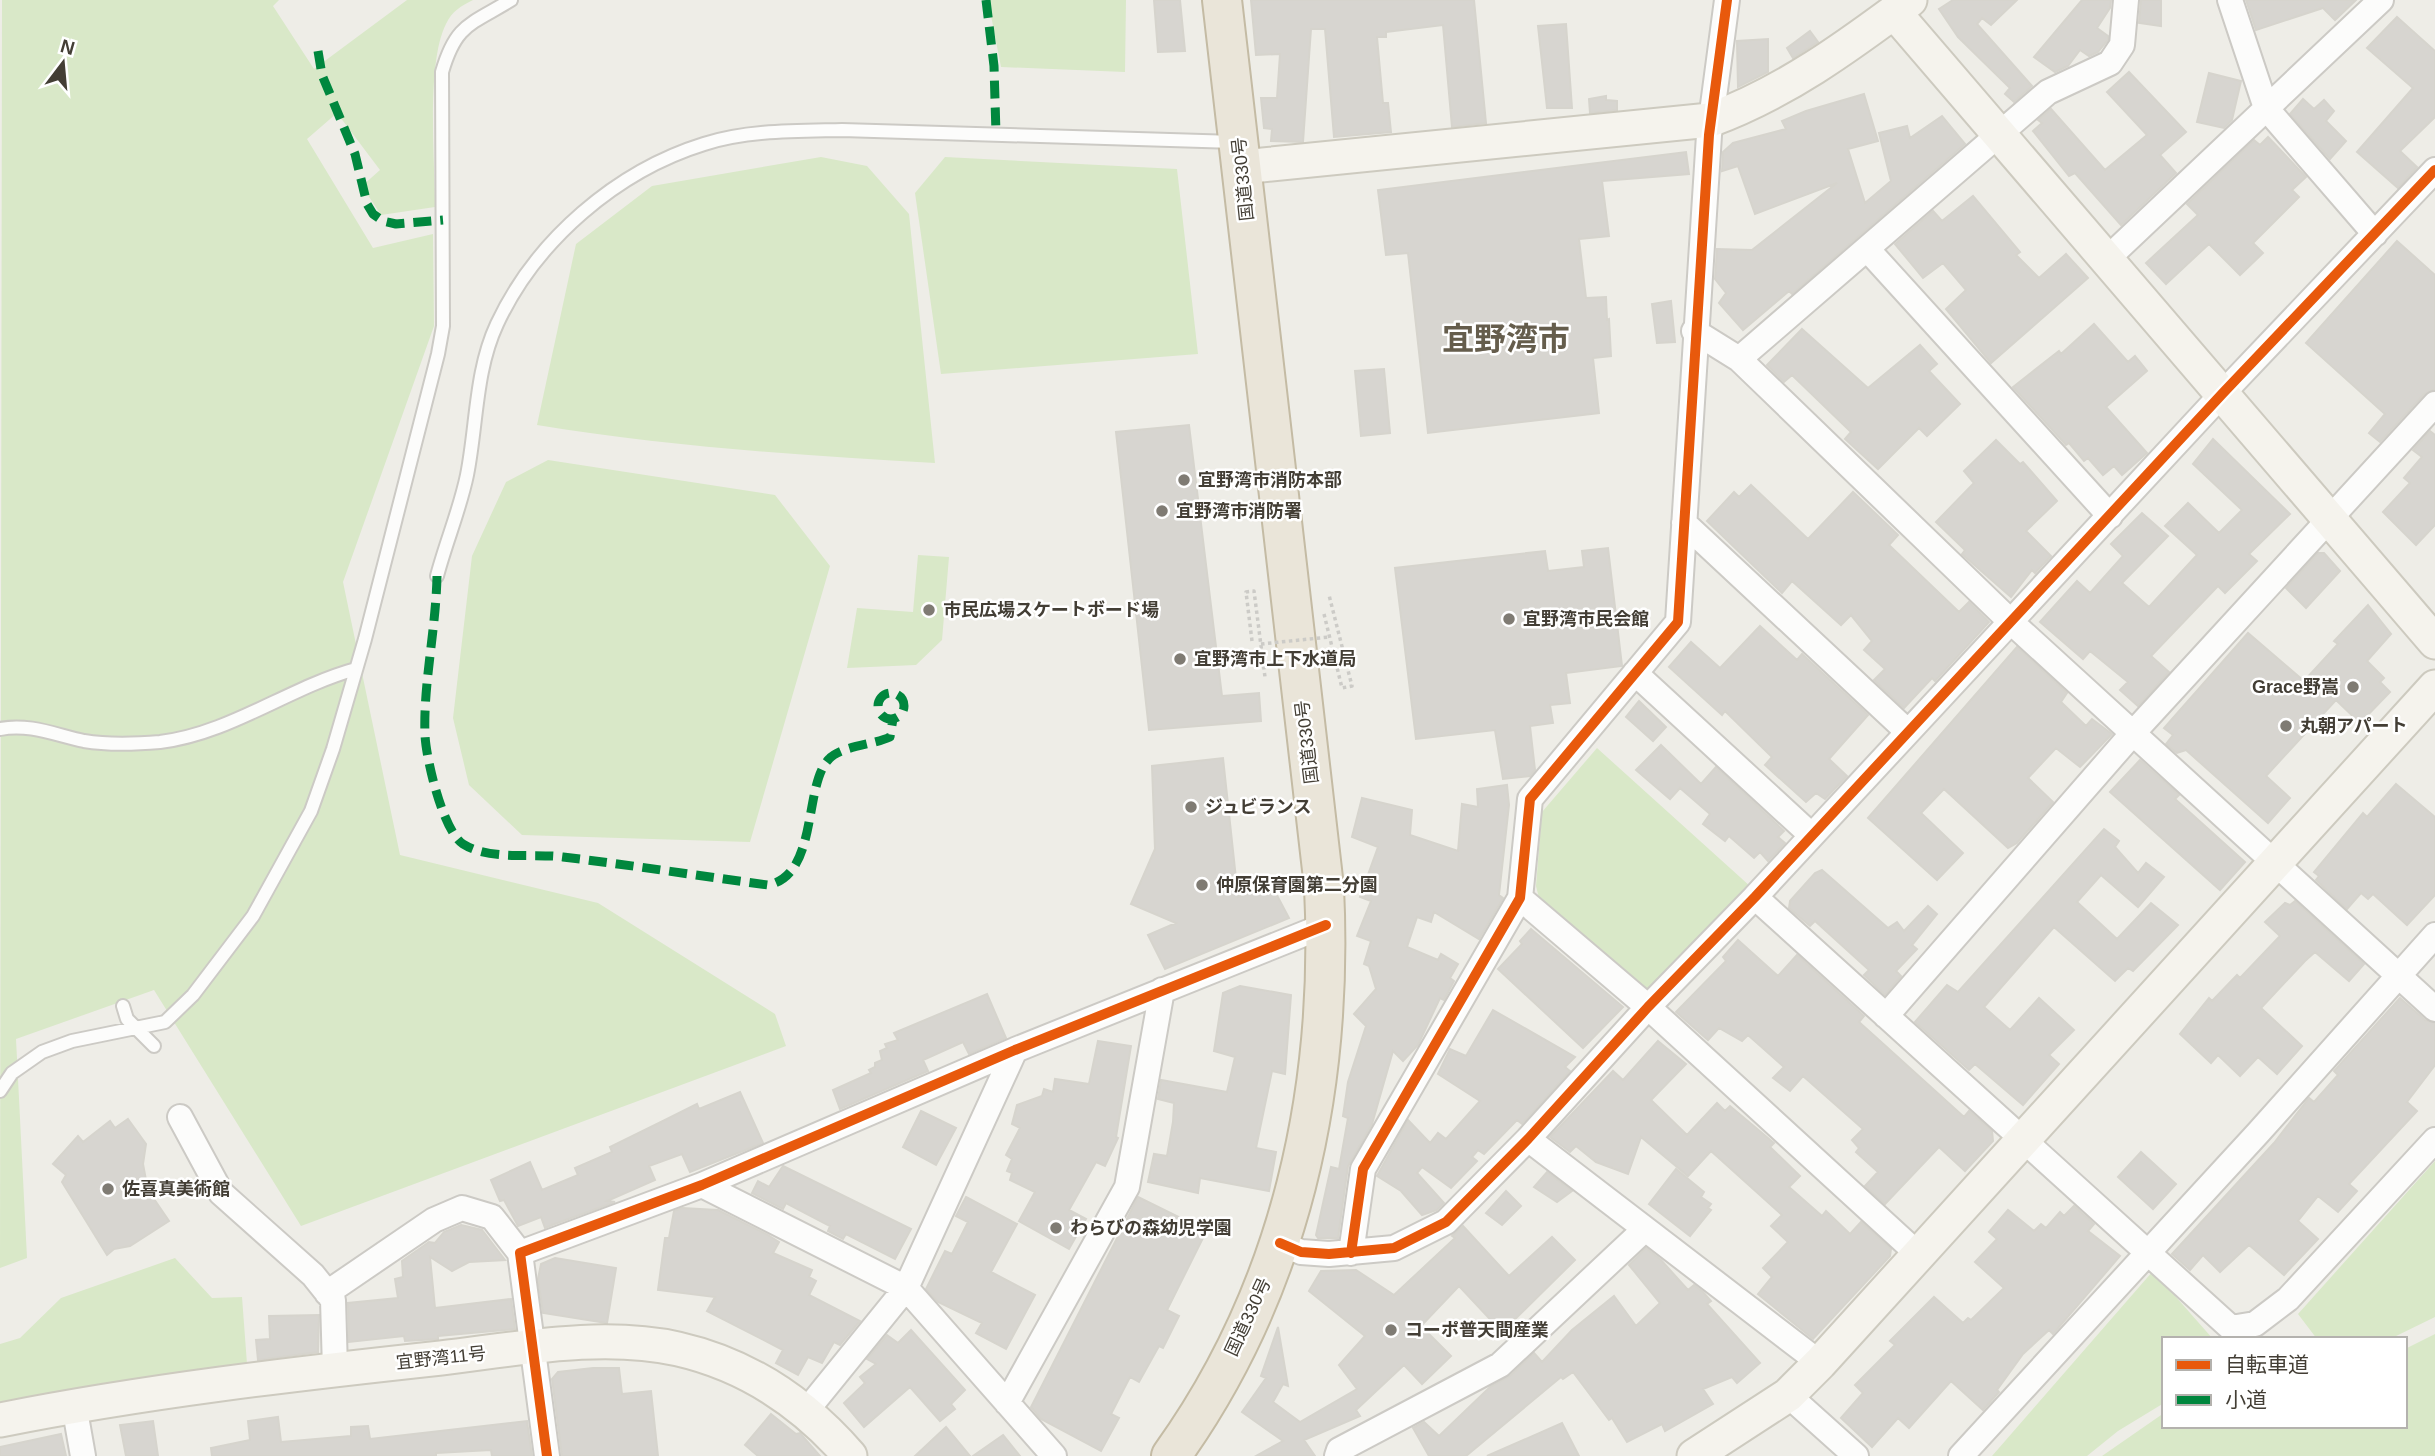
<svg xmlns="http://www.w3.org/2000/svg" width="2435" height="1456" font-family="Helvetica,'Noto Sans JP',sans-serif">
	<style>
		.green { fill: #d9e8c8 }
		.building { fill: #d7d5d0; stroke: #d6d4cd; stroke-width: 2 }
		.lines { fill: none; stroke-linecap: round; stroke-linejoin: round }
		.lane-casing { stroke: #cccac5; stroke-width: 16 }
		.street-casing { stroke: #cccac5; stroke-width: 28 }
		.secondary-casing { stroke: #cdcabf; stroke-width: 37 }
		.highway-casing { stroke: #c4bba4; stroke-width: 42 }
		.path { stroke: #cccbc7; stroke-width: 3.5; stroke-dasharray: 3.5 3.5; stroke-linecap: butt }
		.lane { stroke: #fcfcfb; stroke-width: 12 }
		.street { stroke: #fcfcfb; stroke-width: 24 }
		.secondary { stroke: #f5f3ed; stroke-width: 33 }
		.highway { stroke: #eae5d9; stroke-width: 38 }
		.path-bridge { stroke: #cccbc7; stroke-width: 3.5; stroke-dasharray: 3.5 3.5; stroke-linecap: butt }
		.quiet { stroke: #00873e; stroke-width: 9; stroke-dasharray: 18 9; stroke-linecap: butt }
		.cycleway-casing { stroke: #fff; stroke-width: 15 }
		.cycleway { stroke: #e8590c; stroke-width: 10 }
		.poi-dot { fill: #7f7b73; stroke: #fff; stroke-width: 2.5 }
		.labels { text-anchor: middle; stroke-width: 5; stroke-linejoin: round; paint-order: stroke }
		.street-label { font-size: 18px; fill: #433e35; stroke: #fff }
		.poi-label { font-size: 18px; font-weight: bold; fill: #433e35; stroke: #fff; text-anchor: start }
		.town-label { font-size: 32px; font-weight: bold; fill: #655d4c; stroke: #fff }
	</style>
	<rect width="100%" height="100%" fill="#eeede7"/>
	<!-- green -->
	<path class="green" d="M2,0H279L273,6L314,69L407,0H473C461,6 452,11 446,24C426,63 435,161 435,207L381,215L362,186L380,170L337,113L307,139L373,248L433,234L434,326L343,582L400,855L598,903L775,1014L786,1046L301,1226L154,990L16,1039L27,1258L0,1268Z
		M988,0H1126L1125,72L1001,67Z
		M821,157L867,166L909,214L935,463C801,455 669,447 537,425L576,244L652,186Z
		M945,157L1177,169L1198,354L941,374L915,193Z
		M548,460L775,495L830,566L750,842L522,835L469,785L453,718L472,556L506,482Z
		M918,555L949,557L942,640L916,665L847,668L857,608L913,612Z
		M1597,748L1751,887L1658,990L1642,991L1540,902L1536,886L1542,812Z
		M2435,1161V1317L2390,1339H2317L2298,1314Z
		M175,1258L212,1298L242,1297L247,1364L0,1404V1344L20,1338L61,1298Z
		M2153,1271L2213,1339H2164V1403L2118,1431L2087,1456H1992Z
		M2435,1334V1456H2102L2164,1413V1426H2405V1349Z"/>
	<!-- building -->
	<path class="building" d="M1154,0H1180L1185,51L1158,52Z
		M1251,0H1474L1486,123L1452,127L1443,25L1386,32V37H1377L1383,103H1388L1391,132L1334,137L1325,29H1311L1303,142L1271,141L1272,129L1264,128L1261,98H1277L1280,54L1256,55Z
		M1953,0H2017L1991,25L1982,18L1977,24L2032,86L2014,102L2005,94L2010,88L1958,37L1939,9Z
		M2082,0H2111L2110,8L2097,28L2108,36V40L2098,52L2089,56L2080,50L2068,66L2055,72L2034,57Z
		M2141,0H2161V26L2139,23Z
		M2246,0H2356L2335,20L2323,8L2256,30Z
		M2397,17L2435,51V117L2400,151L2417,167L2398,188L2357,152L2413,88L2367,48Z
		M1566,24L1572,108H1547L1538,26Z
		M1810,31L1818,42L1793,58L1787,48Z
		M1768,39V72L1738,87L1737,41Z
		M2129,72L2186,132L2160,155L2176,173L2121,225L2075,173L2069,176L2033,131L2042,123L2038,120L2051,109L2105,170L2147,135L2107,92Z
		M2209,73L2241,81L2232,120L2224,128L2197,122Z
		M1864,94L1878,141L1848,149L1865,203L1891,181L1879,133L1907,126L1910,138L1942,116L1965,144L1792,294L1789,291L1743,330L1719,303L1726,293L1715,279L1717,249L1752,250L1837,183L1755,214L1738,166L1722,171L1723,152L1733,143L1786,129L1782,121L1806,111Z
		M1606,96V100L1617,101V110L1590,113L1589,99Z
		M2303,99L2314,109L2324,100L2334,111L2326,121L2346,141L2330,159L2290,114Z
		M2268,137L2306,177L2292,190L2299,197L2253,243L2263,253L2240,275L2209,244L2166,284L2146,263L2198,215L2187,204L2254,140L2260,145Z
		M1686,152L1689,174L1602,181L1609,236L1579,239L1586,298L1606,297L1607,320L1609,319L1611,356L1593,358L1599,413L1428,433L1408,253L1386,255L1378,190Z
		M1973,196L2020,252L2016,255L2039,278L2066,254L2088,278L1991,363L1946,309L1966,290L1943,263L1923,278L1895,244L1933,211L1942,221Z
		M2397,241L2435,275V389L2424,394L2380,442L2369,433L2385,414L2306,343Z
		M1671,301L1675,342L1657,343L1652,304Z
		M2094,324L2128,362L2135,356L2147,371L2106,407L2147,453L2122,475L2114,466L2103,475L2088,458L2084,461L2069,443L2066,445L2013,387L2059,351L2061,354Z
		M1802,329L1868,388L1920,345L1937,364L1929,371L1960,404L1927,436L1919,428L1878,469L1845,439L1851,432L1792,375L1784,382L1767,365Z
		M1384,369L1390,433L1361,436L1355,371Z
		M1189,425L1222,696L1259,693L1261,721L1149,730L1116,432Z
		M2430,431L2435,435V525L2416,545L2383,512L2410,483L2404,478L2422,457L2413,450Z
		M2213,439L2290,514L2249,554L2257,561L2225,593L2218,586L2151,656L2169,672L2138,706L2120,690L2128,682L2090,651L2083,659L2040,622L2077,581L2090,593L2123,556L2111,544L2142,513L2168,536L2122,583L2149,607L2197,555L2165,526L2188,503L2219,533L2242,510L2193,464Z
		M1996,440L2020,464L2023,462L2057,501L2026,531L2051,556L2035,573L2032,570L2011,597L1962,554L1965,550L1936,522L1974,483L1964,471Z
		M1751,485L1808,539L1853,492L1898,535L1889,545L1959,612L1969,602L1989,622L1935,681L1932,678L1904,708L1874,680L1885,669L1864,650L1872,641L1851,615L1841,625L1792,581L1782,593L1707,521L1734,492L1739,497Z
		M1608,548L1622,666L1566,673L1570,703L1550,705L1553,723L1530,726L1535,770L1530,776L1503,779L1495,730L1416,739L1395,568L1545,551L1548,571L1584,567L1582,551Z
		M2318,553H2324L2340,571L2306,608L2286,588Z
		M2368,605L2391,634L2367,661L2384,678L2380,682L2390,692L2360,723L2336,700L2266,776L2290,798L2268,823L2186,750L2177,753L2166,744L2173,735L2164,728L2248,633L2304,681L2338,644L2334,641Z
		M1760,626L1797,660L1802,654L1868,715L1829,759L1847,776L1825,799L1816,793L1806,802L1765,765L1772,757L1725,711L1722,715L1669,667L1691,642L1720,668Z
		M2017,647L2067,693L2061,702L2086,726L2092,719L2112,734L2080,767L2056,748L2028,778L2053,802L2017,843L2008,848L1944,789L1921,813L1963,853L1937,880L1868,818Z
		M1639,701L1666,727L1653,741L1626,717Z
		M1661,745L1701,784L1716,767L1784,831L1778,837L1785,843L1768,861L1760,852L1754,858L1729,836L1725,841L1703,824L1710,814L1680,788L1670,799L1636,770Z
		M1223,758L1238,897L1271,884L1289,918L1165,969L1148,935L1176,923L1131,904L1155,849L1152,766Z
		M2140,760L2179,795L2175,799L2245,862L2220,890L2110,792Z
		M2396,784L2435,817V895L2407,925L2373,894L2368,899L2361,893L2347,909L2316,880L2319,876L2314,872L2363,813L2367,817Z
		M1507,785L1509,805L1499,895L1503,898L1479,939L1434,912L1431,922L1417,917L1407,947L1438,960L1441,954L1458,964L1450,978L1454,981L1444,1000L1440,998L1418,1045L1403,1061L1393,1051L1372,1124L1348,1166L1338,1238H1318L1316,1235L1331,1167L1339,1169L1348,1118L1343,1116L1348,1082L1366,1026L1354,1014L1376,989L1369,966L1364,964L1371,941L1357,936L1371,901L1360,897L1378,847L1352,837L1362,798L1412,810L1410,835L1458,851L1462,804L1478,807L1477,789Z
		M2104,829L2119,841L2115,847L2138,873L2146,863L2164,877L2138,907L2101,875L2077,902L2117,939L2151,903L2178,925L2133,971L2128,968L2115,981L2054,927L1984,1007L2010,1030L2039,998L2074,1030L2049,1055L2059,1064L2023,1105L1975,1064L1969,1070L1915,1022L1947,985L1958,992Z
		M1822,870L1888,928L1897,922L1904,931L1928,906L1937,914L1912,945L1917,949L1896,971L1901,976L1885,995L1864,975L1869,970L1815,921L1810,926L1789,908L1790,901L1815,873Z
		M2295,901L2364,964L2349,981L2315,952L2305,961L2261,1008L2302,1046L2277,1074L2258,1057L2240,1076L2218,1055L2211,1063L2180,1034L2209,998L2212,1001L2237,975L2240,978L2280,936L2265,922L2285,903L2290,905Z
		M1531,929L1623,1007L1583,1048L1498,969L1522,944L1520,941Z
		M1738,940L1778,976L1797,955L1864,1016L1859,1022L1879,1040L1964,1117L1969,1111L1992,1131L1993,1141L1965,1171L1939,1147L1885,1204L1865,1186L1878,1172L1856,1152L1859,1148L1852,1140L1863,1129L1803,1076L1790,1091L1773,1078L1784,1067L1748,1035L1742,1041L1719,1028L1708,1040L1676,1012L1726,961L1723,957Z
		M1240,986L1291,995L1285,1074L1272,1071L1256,1148L1276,1152L1269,1191L1200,1178L1198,1193L1148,1182L1154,1154L1167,1156L1173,1122L1174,1103L1158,1099L1161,1080L1227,1092L1235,1057L1214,1051L1223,993Z
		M987,994L1006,1038L969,1054L963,1042L923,1060L928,1071L840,1109L833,1090L871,1073L869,1070L875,1067V1063L882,1060L880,1051L887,1048L885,1044L898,1040L894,1033Z
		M2400,998L2425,1020L2435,1023V1065L2407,1102L2417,1111L2349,1184L2357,1191L2338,1212L2318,1196L2298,1221L2318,1239L2284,1275L2249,1245L2220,1272L2203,1255L2190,1270L2172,1254L2274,1143L2309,1098L2314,1102L2338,1075L2334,1071Z
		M1493,1010L1575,1057L1565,1067L1570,1071L1522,1124L1517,1120L1484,1154L1478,1150L1472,1157L1477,1161L1451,1188L1422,1167L1417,1173L1444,1203L1437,1210L1422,1215L1401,1191L1377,1176L1408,1120L1430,1143L1438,1133L1446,1139L1480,1101L1438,1074L1450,1049L1466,1056Z
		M1098,1041L1131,1046L1116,1137L1118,1138L1105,1166L1096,1162L1069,1210L1086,1219L1069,1249L1019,1221L1035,1192L1010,1180L1012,1173L1007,1171L1012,1159L1006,1155L1020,1128L1012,1124L1017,1105L1042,1096L1044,1089L1053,1092L1055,1079L1089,1084Z
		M1658,1041L1686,1064L1651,1100L1687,1135L1717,1103L1725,1111L1730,1106L1774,1143L1770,1147L1800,1176L1789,1187L1822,1216L1826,1211L1850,1234L1861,1222L1891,1249L1890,1256L1813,1339L1758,1294L1772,1277L1763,1268L1788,1242L1771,1226L1782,1215L1711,1151L1688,1176L1641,1137L1628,1174L1596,1162L1576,1146L1570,1152L1550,1137L1613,1071L1623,1080Z
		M740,1092L763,1143L690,1172L682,1154L649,1166L655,1180L607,1201L615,1202L552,1225L545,1228L541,1217L518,1226L504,1200L500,1201L491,1180L530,1162L542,1190L578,1175L575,1168L612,1152L610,1147L667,1119L697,1104L699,1109Z
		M921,1111L956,1128L936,1165L903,1147Z
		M128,1119L146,1144L143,1164L146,1180L152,1196L169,1221L130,1246L114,1249L107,1255L62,1182L66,1175L53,1164L78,1136L83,1142L110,1121L115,1128Z
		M2141,1152L2176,1184L2153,1209L2118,1177Z
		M783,1166L911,1229L895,1259L846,1234L843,1239L828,1231L830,1226L786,1203L783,1209L752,1193L758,1181L769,1187Z
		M1676,1169L1704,1192L1701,1197L1711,1204L1708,1208L1711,1210L1690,1236L1649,1204Z
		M1547,1172L1572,1191L1557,1202L1534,1187Z
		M1506,1191L1521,1206L1502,1225L1486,1213Z
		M966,1197L1017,1224L991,1272L1035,1295L1006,1349L976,1333L982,1323L938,1302L926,1289L945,1251L952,1254L968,1222L956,1216Z
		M1138,1197L1185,1220V1226L1204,1236L1167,1310L1179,1316L1163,1348L1159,1346L1139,1382L1130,1377L1111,1414L1119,1418L1101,1451L1041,1419L1031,1407Z
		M2074,1206L2094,1224L2088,1231L2120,1256L2053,1334L2049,1330L2023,1354L1997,1390L1999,1392L1983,1410L1951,1381L1909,1428L1898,1418L1872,1447L1841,1418L1863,1393L1855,1385L1895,1345L1890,1341L1934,1297L1963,1323L1968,1318L1971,1320L2004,1288L1975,1262L1997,1239L1989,1232L2008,1210L2034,1231L2041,1224L2046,1228L2060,1212L2064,1216Z
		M682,1208L718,1210L768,1235L779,1242L773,1253L812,1270L809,1277L816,1281L809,1295L860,1321L840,1345L834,1342L822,1363L808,1357L798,1375L776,1363L783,1350L707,1311L715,1297L658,1290L665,1238H669L674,1211Z
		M461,1225L482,1230L505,1260L469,1262L452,1271L430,1257L435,1308L511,1299L515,1329L438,1336V1339L405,1341L404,1336L349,1342L348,1303L398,1298L395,1279L403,1277L402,1261L429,1242L435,1243L444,1232Z
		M1463,1226L1509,1276L1552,1237L1575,1260L1502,1332L1459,1286L1421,1326L1451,1356L1422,1384L1404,1365L1356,1410L1360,1416L1304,1440L1315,1456H1256L1283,1441L1242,1412L1266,1378L1261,1376L1278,1327L1288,1386L1283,1384L1273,1402L1300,1422L1357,1389L1339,1365L1365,1336L1309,1291L1321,1271L1356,1270L1394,1295L1455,1238L1452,1236Z
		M1646,1248L1661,1260L1688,1290L1694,1285L1703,1292L1711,1301L1707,1304L1760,1363L1737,1383L1732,1377L1703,1389L1713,1404L1665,1431L1662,1424L1627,1442L1612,1418L1609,1420L1573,1372L1563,1379L1561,1377L1466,1456H1429L1413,1428L1424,1422L1439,1436L1490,1387L1510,1376L1534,1353L1542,1362L1572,1330L1614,1296L1636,1326L1660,1303L1629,1265Z
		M555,1258L616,1268L607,1323L543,1313L538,1279L541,1264Z
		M319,1315L318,1352L258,1360L256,1340L270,1339L269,1316Z
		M911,1330L965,1390L951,1404L955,1409L940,1421L910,1387L864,1427L844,1403L865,1383L860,1377L876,1364L867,1359L887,1335L898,1343Z
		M593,1368H619L622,1394L651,1391L658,1456H562L552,1379L558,1372Z
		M771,1414L796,1434L800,1433L820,1456H758L745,1445Z
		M278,1417L281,1442L351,1436V1427L368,1426L370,1439L527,1421L532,1456H492L491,1450L436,1453V1456H212L211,1448L250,1440L248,1421Z
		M153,1421L158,1456H126L120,1425Z
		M1562,1423L1579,1456H1487Z
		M946,1427L970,1456H915Z
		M61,1434L66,1456H0V1447Z
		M1003,1435L1020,1456H973Z"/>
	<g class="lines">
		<!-- lane casing -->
		<g class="lane-casing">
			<path id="lane" d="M437,576C446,542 460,509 467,475C477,425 475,371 497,324C536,240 617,171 704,144C747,130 797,131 842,130L1235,142
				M0,729C29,723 56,735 84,741C108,745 136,744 160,742C229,734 290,687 356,669
				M123,1006L127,1019L154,1046
				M0,1091L12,1073L42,1052L72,1041L165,1022L193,995L253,916L311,811L333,749L365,639L438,354L443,326L442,72C456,24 470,25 511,0"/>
		</g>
		<!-- street casing -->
		<g class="street-casing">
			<path id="street" d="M2230,0L2266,108L2375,234
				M1868,250L2110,516
				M2107,259L2381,0
				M1694,331L1739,359L2010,621L2435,1009
				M1739,359L2048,92L2110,63L2122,45L2126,0
				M1684,523L1908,732
				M1635,673L1810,834
				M1755,897L2231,1328L2255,1324L2288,1299L2435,1140
				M1520,898L1648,1007L1919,1255
				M1886,1016L2133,733L2435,404
				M180,1117L221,1193L313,1275L333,1300L335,1369
				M1528,1139L1820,1363
				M702,1185L906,1288L1054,1456
				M1280,1243L1301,1252L1329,1254L1394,1248L1446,1222L1528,1139L1648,1007L1755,897L2223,393L2435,170
				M1351,1253L1363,1169L1520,898L1530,799L1678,622L1709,135L1727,0
				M327,1293L434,1220L462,1208L492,1217L520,1253
				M1788,1395L1856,1456
				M1007,1403L1127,1187L1162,990
				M74,1405L83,1456
				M807,1410L906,1288L1015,1050
				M547,1456L520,1253L702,1185L1015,1050L1326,925
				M1337,1456L1339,1450L1500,1365L1645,1229
				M1961,1456L2258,1133L2435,935"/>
		</g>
		<!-- secondary casing -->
		<g class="secondary-casing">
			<path id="secondary" d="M1894,12L2435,642
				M1242,167L1710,120C1784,93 1847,47 1910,0
				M0,1420C146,1391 293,1374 441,1358C518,1349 602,1332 678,1349C748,1365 804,1403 850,1456
				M1694,1456L1788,1395L1820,1363L2435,687"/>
		</g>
		<!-- highway casing -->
		<g class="highway-casing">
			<path id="highway" d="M1171,1456C1291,1289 1334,1090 1324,887L1222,0"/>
		</g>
		<!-- path -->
		<path class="path" d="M1324,614L1342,688L1352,686L1329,595
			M1252,641L1246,592L1254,591L1265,677"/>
		<!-- lane -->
		<use href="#lane" class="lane"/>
		<!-- street -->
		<use href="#street" class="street"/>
		<!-- secondary -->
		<use href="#secondary" class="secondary"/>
		<!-- highway -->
		<use href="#highway" class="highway"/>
		<!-- path-bridge -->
		<path class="path-bridge" d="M1261,644L1329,637"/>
		<!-- quiet -->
		<path class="quiet" d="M986,0L994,66L996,134
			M318,51L322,75L355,154L367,204L373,214L383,221L396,224L443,220
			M437,576C436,629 423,685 425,735C426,759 443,831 463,844C490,861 533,853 563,857C631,865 700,876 768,885C819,875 803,785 829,759C841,746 873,745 890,737L893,719
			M878 706a13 13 0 1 1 26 0a13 13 0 1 1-26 0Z"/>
		<!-- cycleway casing -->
		<g class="cycleway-casing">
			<path id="cycleway" d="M1280,1243L1301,1252L1329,1254L1394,1248L1446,1222L1528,1139L1648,1007L1755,897L2223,393L2435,170
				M1351,1253L1363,1169L1520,898L1530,799L1678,622L1709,135L1727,0
				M547,1456L520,1253L702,1185L1015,1050L1326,925"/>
		</g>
		<!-- cycleway -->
		<use href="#cycleway" class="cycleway"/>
	</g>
	<!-- markers -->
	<g class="poi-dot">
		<circle cx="1184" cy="480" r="7"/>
		<circle cx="1162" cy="511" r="7"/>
		<circle cx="929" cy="610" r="7"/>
		<circle cx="1509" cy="619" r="7"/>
		<circle cx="1180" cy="659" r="7"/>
		<circle cx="2353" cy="687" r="7"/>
		<circle cx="2286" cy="726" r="7"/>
		<circle cx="1191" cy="807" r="7"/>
		<circle cx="1202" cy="885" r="7"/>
		<circle cx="108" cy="1189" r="7"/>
		<circle cx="1056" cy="1228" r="7"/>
		<circle cx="1391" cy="1330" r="7"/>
	</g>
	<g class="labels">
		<!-- street labels -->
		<g class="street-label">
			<text transform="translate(1243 179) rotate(-96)" y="6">国道330号</text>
			<text transform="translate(1307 742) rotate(-97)" y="6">国道330号</text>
			<text transform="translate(1248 1317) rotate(-65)" y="6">国道330号</text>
			<text transform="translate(441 1358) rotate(-6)" y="6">宜野湾11号</text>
		</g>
		<!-- poi labels -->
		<g class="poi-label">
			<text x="1198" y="486">宜野湾市消防本部</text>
			<text x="1176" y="517">宜野湾市消防署</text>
			<text x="943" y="616">市民広場スケートボード場</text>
			<text x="1523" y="625">宜野湾市民会館</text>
			<text x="1194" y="665">宜野湾市上下水道局</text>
			<text x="2339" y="693" text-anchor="end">Grace野嵩</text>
			<text x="2300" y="732">丸朝アパート</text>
			<text x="1205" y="813">ジュビランス</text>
			<text x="1216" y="891">仲原保育園第二分園</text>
			<text x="122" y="1195">佐喜真美術館</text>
			<text x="1070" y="1234">わらびの森幼児学園</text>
			<text x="1405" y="1336">コーポ普天間産業</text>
		</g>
		<!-- town labels -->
		<g class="town-label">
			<text x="1506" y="350">宜野湾市</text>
		</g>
	</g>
	<!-- legend -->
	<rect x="2162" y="1337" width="245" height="91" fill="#ffffff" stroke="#b4b2ae" stroke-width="2"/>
	<rect x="2176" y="1360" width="35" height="10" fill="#e8590c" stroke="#b4b2ae" stroke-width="2"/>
	<text x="2225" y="1372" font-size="21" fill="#433e35">自転車道</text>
	<rect x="2176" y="1395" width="35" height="10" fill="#00873e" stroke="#b4b2ae" stroke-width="2"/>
	<text x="2225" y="1407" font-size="21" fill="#433e35">小道</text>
	<!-- north arrow -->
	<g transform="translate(63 63) rotate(16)" stroke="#ffffff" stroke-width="5" paint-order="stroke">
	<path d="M0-5L12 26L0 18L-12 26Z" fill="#433e35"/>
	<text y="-10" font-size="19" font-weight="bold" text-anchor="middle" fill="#433e35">N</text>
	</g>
</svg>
